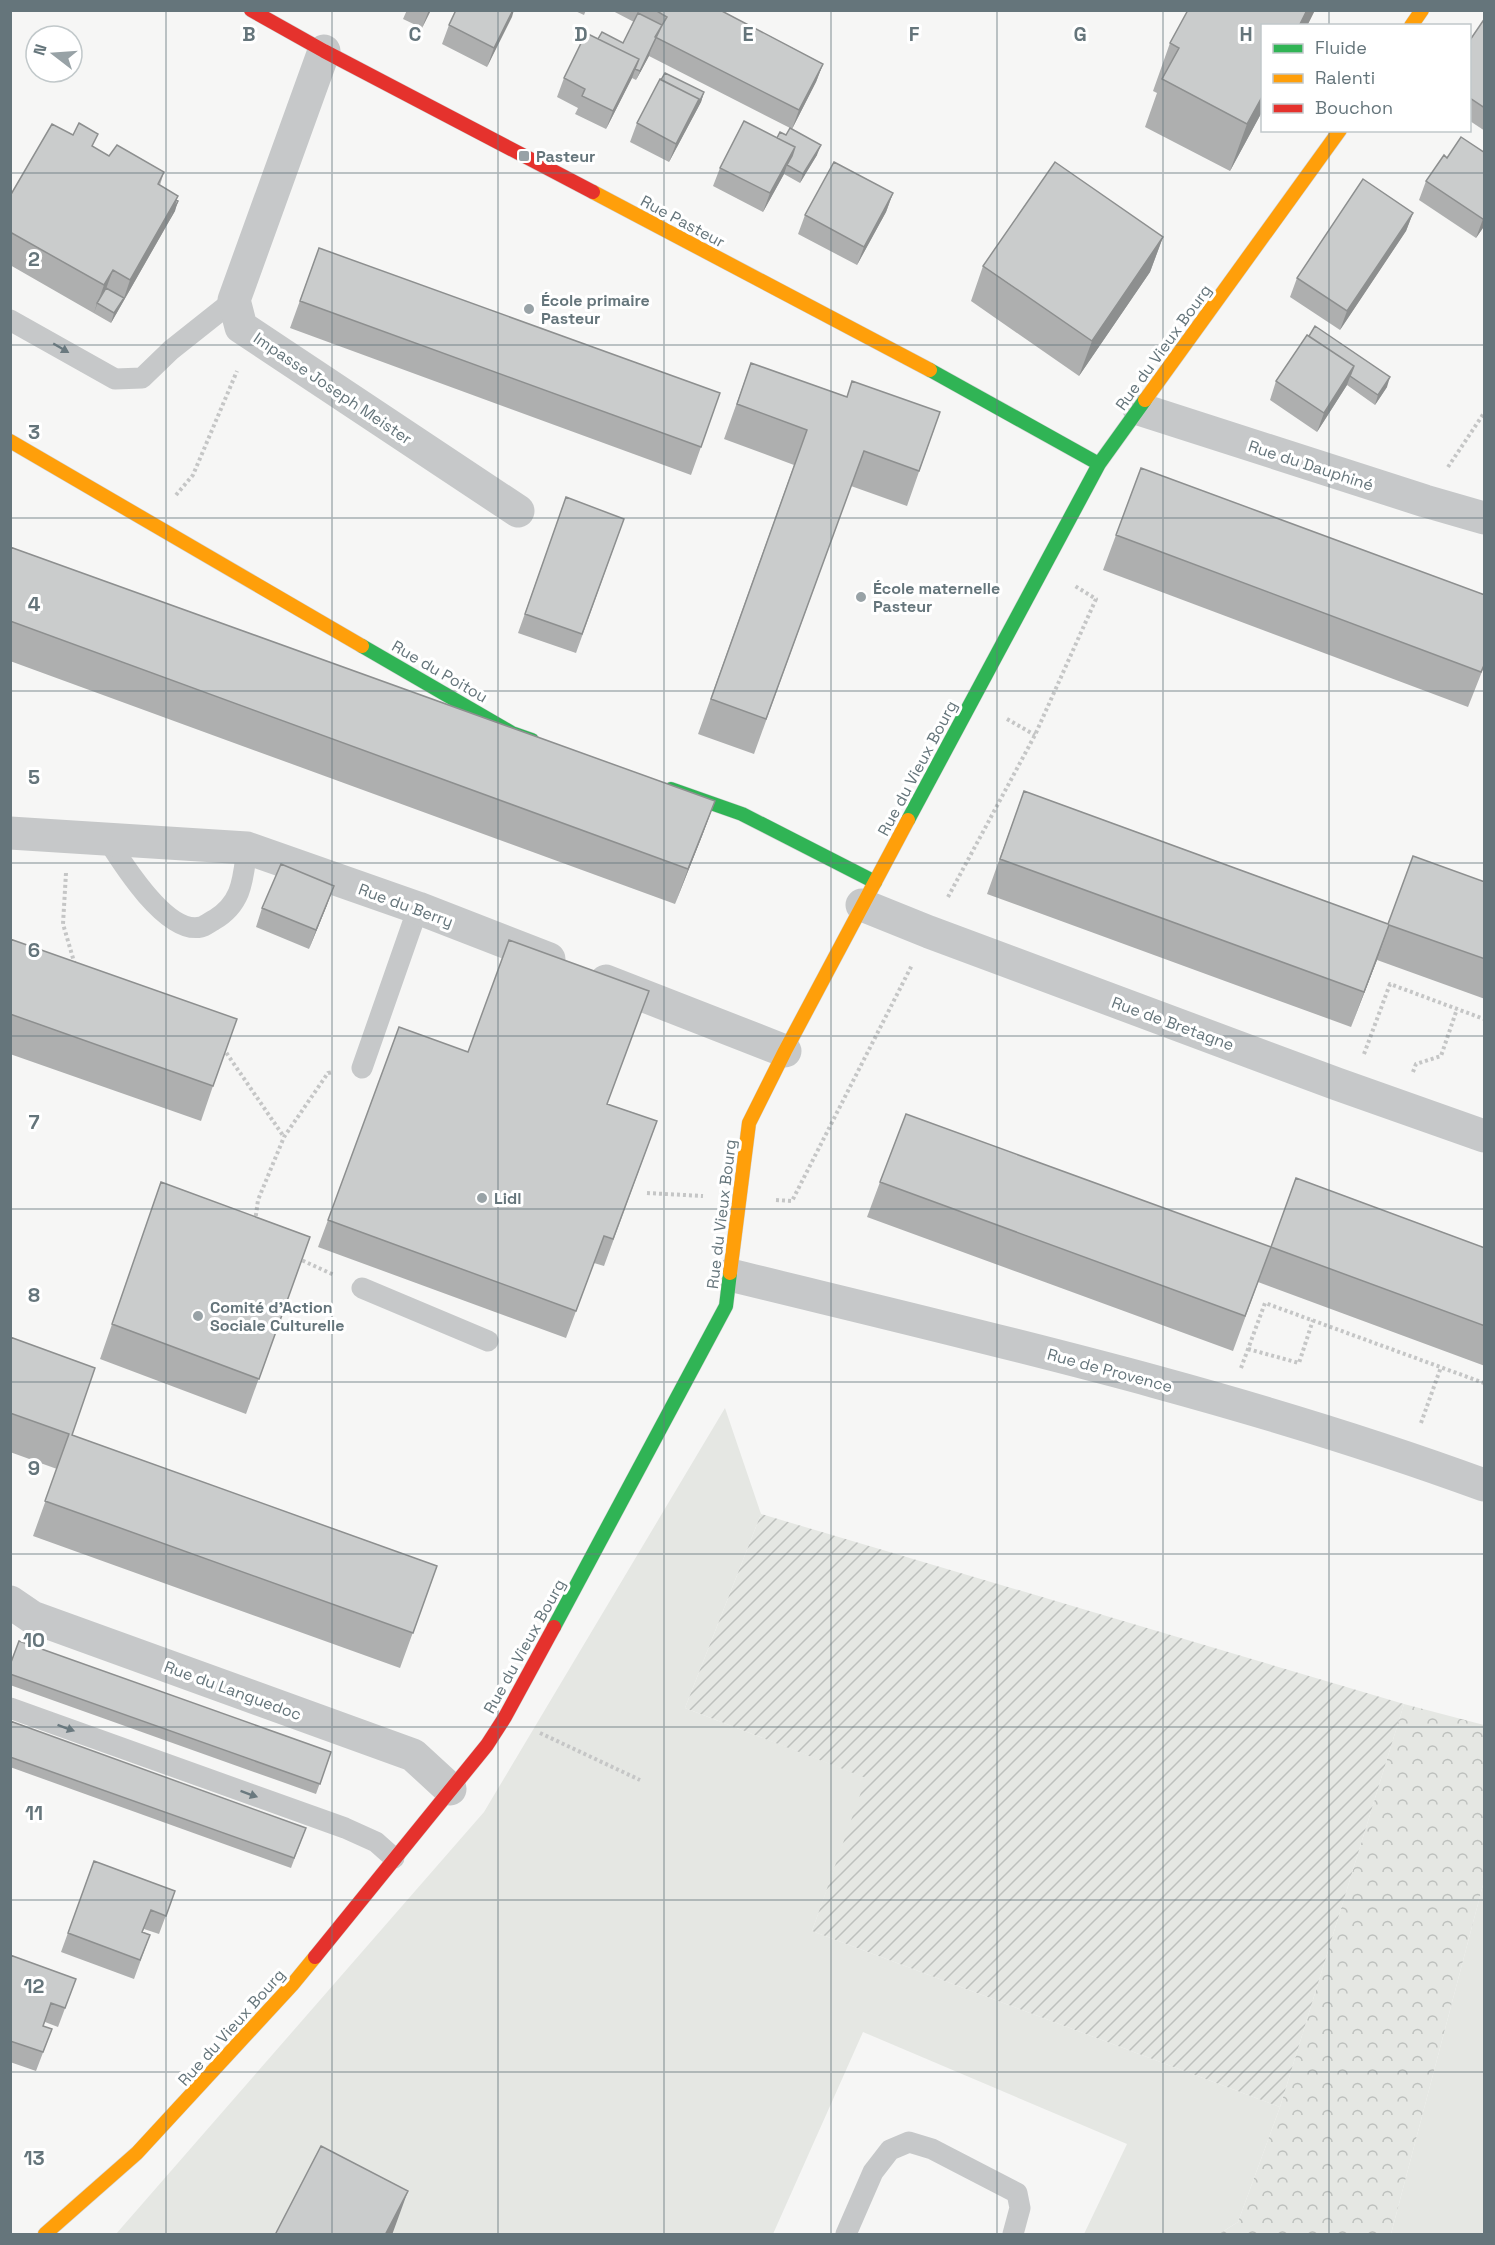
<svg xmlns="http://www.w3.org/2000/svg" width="1495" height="2245" font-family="'Space Grotesk',sans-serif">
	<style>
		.green { fill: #e5e7e3 }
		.forest { fill: url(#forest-crowns) }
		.garden { fill: url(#garden-furrows) }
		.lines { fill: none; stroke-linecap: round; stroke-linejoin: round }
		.fast-casing { stroke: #d0d2d2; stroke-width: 15 }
		.slow-casing { stroke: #d0d2d2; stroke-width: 15 }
		.jam-casing { stroke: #d0d2d2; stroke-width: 15 }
		.path { stroke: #c5c6c6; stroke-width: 4; stroke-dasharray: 3 3; stroke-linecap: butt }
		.lane { stroke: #c6c8c9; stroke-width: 21 }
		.street { stroke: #c6c8c9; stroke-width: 33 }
		.fast { stroke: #30b455; stroke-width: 14 }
		.slow { stroke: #ff9f0a; stroke-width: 14 }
		.jam { stroke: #e5322d; stroke-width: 14 }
		.wall { fill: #aeafaf }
		.shaded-wall { fill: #8d8f8f }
		.building { fill: #cacccc; stroke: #8d8f8f; stroke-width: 1.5 }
		.oneway { fill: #6a797f }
		.grid { fill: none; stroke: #65757b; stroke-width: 1.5; stroke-opacity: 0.55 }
		.poi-dot { fill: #98a2a6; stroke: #fff; stroke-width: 2 }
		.labels { text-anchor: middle; stroke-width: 6; stroke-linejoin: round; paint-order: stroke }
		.poi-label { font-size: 16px; font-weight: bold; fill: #65757b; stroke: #fff; text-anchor: start }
		.street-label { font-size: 16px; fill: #65757b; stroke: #fff }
		.grid-label { font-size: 20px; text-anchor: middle; font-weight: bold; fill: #65757b; stroke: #fff; stroke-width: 6; stroke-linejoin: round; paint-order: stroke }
	</style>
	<defs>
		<pattern id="forest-crowns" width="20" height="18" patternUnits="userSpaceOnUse" patternTransform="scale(1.5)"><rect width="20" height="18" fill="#e5e7e3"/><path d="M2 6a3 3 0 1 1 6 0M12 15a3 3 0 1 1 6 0" fill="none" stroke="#bdc0bd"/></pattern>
		<pattern id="garden-furrows" width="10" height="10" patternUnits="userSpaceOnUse" patternTransform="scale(1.5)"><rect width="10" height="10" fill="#e5e7e3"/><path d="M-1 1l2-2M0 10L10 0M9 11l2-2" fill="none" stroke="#bdc0bd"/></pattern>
	</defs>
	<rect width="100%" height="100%" fill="#f6f6f5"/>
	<!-- green -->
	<path class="green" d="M725,1408L761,1514L685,1708L867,1778L812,1931L1280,2107L1238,2222L1219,2234H1084L1127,2144L863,2032L773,2234H116L484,1812Z
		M1484,1881V2234H1391Z"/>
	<!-- forest -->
	<path class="forest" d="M1404,1704L1484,1725V1881L1391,2234H1219L1238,2222L1280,2107Z"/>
	<!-- garden -->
	<path class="garden" d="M761,1514L1404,1704L1280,2107L812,1931L866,1778L685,1708Z"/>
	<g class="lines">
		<!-- fast casing -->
		<g class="fast-casing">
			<path id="fast" d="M930,370L1099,464
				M362,646L512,733L532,740
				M671,789L742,814L875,882
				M908,820L1099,464L1145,400
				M554,1627L726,1306L730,1273"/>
		</g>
		<!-- slow casing -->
		<g class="slow-casing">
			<path id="slow" d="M1411,26L1422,10
				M593,192L930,370
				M1145,400L1340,130
				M10,441L362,646
				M730,1273L749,1123L785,1051L908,820
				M45,2234L137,2153L292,1985L315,1957"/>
		</g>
		<!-- jam casing -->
		<g class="jam-casing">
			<path id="jam" d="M251,10L324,51L593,192
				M315,1957L487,1745L505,1717L554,1627"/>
		</g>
		<!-- path -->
		<path class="path" d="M1448,467L1484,413
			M176,495L193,475L237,371
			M1007,719L1035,735
			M66,873L63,924L75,965
			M948,897L1035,735L1096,599L1075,586
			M223,1048L284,1137
			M1364,1054L1390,984L1484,1019
			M1413,1072L1416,1064L1441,1056L1457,1009
			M647,1193L703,1196
			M776,1200L792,1201L912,965
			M255,1222L258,1200L284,1137L328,1073L333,1072
			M297,1258L334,1275
			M1248,1349L1299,1363L1313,1320
			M1241,1368L1265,1303L1484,1383
			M1421,1423L1441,1367
			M540,1733L640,1780"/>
		<!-- lane -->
		<path class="lane" d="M10,320L115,379L142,378L171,350L234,300
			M107,839C122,863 167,935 201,927C205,926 210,922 214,920C243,903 243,878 247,848
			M362,1068L418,908
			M362,1288L488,1341
			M10,1708L345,1828L376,1842L394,1858
			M846,2234L873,2172L890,2150L909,2142L932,2149L1017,2193L1020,2208L1013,2234"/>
		<!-- street -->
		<path class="street" d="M324,51L234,300L241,327L518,511
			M1139,409L1425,501L1484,518
			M10,833L247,848L418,908L549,959
			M862,905L929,932L1337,1084L1484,1136
			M606,981L785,1051
			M730,1275C983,1337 1239,1395 1484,1485
			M10,1602L32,1617L413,1755L450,1789"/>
		<!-- fast -->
		<use href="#fast" class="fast"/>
		<!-- slow -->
		<use href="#slow" class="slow"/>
		<!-- jam -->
		<use href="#jam" class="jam"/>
	</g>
	<!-- wall -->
	<path class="wall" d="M407,10H431L422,28L403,19Z
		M456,10H514L487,67L442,44L449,25Z
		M573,10H586L584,15Z
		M611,10H720L823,64L816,82L792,129L649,56L636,80L632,78L606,129L575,114L578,108L557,97L564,78L598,39L623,43L634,22Z
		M1315,10L1307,26H1263V110L1230,171L1145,127L1157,93L1153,91L1170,43Z
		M1485,18V131L1470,121V40Z
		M704,92L701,102L669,162L630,142L637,123Z
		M777,138L817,155L800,183L784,174L763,212L713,186L720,168Z
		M93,147L109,156L164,172L160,185L176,200L175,211L111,323L10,265V196Z
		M1485,153V225L1476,238L1419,200L1426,181L1447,158Z
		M893,193L886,212L857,265L798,234L805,215Z
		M1413,213L1406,231L1340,330L1290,297L1297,278Z
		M1163,237L1150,272L1079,376L971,301L983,266Z
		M319,248L701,447L691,475L290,328Z
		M1307,335L1387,387L1375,405L1347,385L1317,432L1270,400L1276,381Z
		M751,363L847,397L940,412L907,506L851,486L754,754L698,734L794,465L724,439Z
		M566,497L624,519L576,653L518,633Z
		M1116,535L1485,595V664L1468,707L1103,570Z
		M10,547L715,801L702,836L675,904L10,661Z
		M1024,791L1388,924L1485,882V999L1377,960L1351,1027L987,894Z
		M327,905L309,949L256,927L262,908Z
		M10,939L213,1086L201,1121L10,1054Z
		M607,1104L657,1121L604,1266L594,1263L566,1338L318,1247L328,1220Z
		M1296,1178L1485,1248V1366L1258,1282Z
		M161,1182L310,1237L246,1414L100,1359Z
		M880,1182L1271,1247L1233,1351L867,1217Z
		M10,1337L72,1435L437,1566L400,1668L33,1536L57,1469L10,1452Z
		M10,1665L331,1752L316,1794L10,1685Z
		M10,1721L306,1828L291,1868L10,1767Z
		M94,1861L175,1891L159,1934L144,1929L142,1932L150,1935L134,1979L61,1952Z
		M10,1955L76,1979L58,2027L45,2022L43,2026L52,2029L36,2071L10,2062Z"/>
	<!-- shaded-wall -->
	<path class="shaded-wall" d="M429,10H431L422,28Z
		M513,10H514L512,17L487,67L494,48Z
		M1307,10H1315L1307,26H1299Z
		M651,49L649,56L636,80L640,71Z
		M639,59L632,78L606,129L613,111Z
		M823,64L816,82L792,129L799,110Z
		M704,92L701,102L669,162L676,144L699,99Z
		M1263,95V110L1230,171L1247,124Z
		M821,145L817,155L800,183L803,174Z
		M795,147L789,166L787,165L784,174L763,212L770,193Z
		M893,193L886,212L857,265L864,247Z
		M178,196L168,223L111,323L114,313L124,298L130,280Z
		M178,201L175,211L168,223L172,213Z
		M1413,213L1406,231L1340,330L1347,311Z
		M1485,217V225L1476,238L1483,219Z
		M1163,237L1150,272L1079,376L1092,341Z
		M113,270L103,297L97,303L94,313L104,285Z
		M1354,366L1347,385L1317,432L1324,413Z
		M1390,377L1387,387L1375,405L1378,395Z
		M715,801L702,836L675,904L688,869Z
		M334,886L327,905L309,949L316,930Z
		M1389,925L1377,960L1351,1027L1364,992Z
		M408,2191L392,2235H385Z"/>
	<!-- building -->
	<path class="building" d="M456,10H513L494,48L449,25Z
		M655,10H720L823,64L799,110L655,37L667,17Z
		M1188,10H1307L1299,26H1263V95L1247,124L1162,79L1179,48L1170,43Z
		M638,13L662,25L640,71L635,69L639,59L598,39L602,32L623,43Z
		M1485,18V108L1470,98V40Z
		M586,33L639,59L613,111L582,96L585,89L564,78Z
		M665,73L704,92L696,109L699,99L661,80Z
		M660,79L699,99L676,144L637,123Z
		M744,121L795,147L770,193L720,168Z
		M79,123L98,134L92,146L109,156L117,145L164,172L158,184L178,196L130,280L113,270L104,285L10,232V196L52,124L73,135Z
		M790,128L821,145L803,174L787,165L792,156L795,147L777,138L780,132L786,135Z
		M1461,137L1485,153V217L1483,219L1426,181L1444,155L1447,158Z
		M834,162L893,193L864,247L805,215Z
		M1055,162L1163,237L1092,341L983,266Z
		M1363,179L1413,213L1347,311L1297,278Z
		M176,200L178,201L172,213Z
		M319,248L720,393L701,447L300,301Z
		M106,288L124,298L114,313L97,303Z
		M1315,326L1390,377L1378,395L1350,376L1354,366L1309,336Z
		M1307,335L1354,366L1324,413L1276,381Z
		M751,363L847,397L852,381L940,412L919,471L864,451L766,719L711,699L807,430L737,404Z
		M1141,468L1485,595V663L1481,672L1116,535Z
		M566,497L624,519L582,634L525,614Z
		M10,547L715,801L688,869L10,621Z
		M1024,791L1388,924L1413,856L1485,882V959L1389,925L1364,992L1000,859Z
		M281,864L334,886L316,930L262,908Z
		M10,939L237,1019L213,1086L10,1014Z
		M509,940L649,991L607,1104L657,1121L613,1239L604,1236L576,1311L328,1220L399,1027L468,1052Z
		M906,1114L1271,1247L1245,1316L880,1182Z
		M1296,1178L1485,1248V1326L1271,1247Z
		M161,1182L310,1237L259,1379L112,1324Z
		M10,1337L95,1368L72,1435L437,1566L413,1633L45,1501L69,1434L10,1413Z
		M19,1641L331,1752L320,1784L10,1674V1665Z
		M10,1721L306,1828L294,1858L10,1757Z
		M94,1861L175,1891L166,1916L151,1910L142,1932L150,1935L140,1960L68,1933Z
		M10,1955L76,1979L65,2008L51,2003L43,2026L52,2029L43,2052L10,2041Z
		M321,2146L408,2191L385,2235H275Z"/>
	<!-- one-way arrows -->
	<defs><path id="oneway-solid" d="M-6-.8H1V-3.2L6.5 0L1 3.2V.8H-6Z" transform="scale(1.5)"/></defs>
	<g class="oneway">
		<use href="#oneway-solid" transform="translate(61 348) rotate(30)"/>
		<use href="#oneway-solid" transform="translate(66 1728) rotate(20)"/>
		<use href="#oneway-solid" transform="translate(249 1794) rotate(20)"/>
	</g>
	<!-- grid -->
	<path class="grid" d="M166,10V2234M332,10V2234M498,10V2234M664,10V2234M831,10V2234M997,10V2234M1163,10V2234M1329,10V26M1329,130V2234M10,173H1484M10,345H1484M10,518H1484M10,691H1484M10,863H1484M10,1036H1484M10,1209H1484M10,1382H1484M10,1554H1484M10,1727H1484M10,1900H1484M10,2072H1484"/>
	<!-- markers -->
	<g class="poi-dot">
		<rect x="518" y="150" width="12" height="12" rx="3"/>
		<circle cx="529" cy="309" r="6"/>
		<circle cx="861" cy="597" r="6"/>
		<circle cx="482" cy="1198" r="6"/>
		<circle cx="198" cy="1316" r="6"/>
	</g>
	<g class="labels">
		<!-- poi labels -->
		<g class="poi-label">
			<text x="536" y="162">Pasteur</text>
			<text x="541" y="306">École primaire<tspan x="541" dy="18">Pasteur</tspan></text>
			<text x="873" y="594">École maternelle<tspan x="873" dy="18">Pasteur</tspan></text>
			<text x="494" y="1204">Lidl</text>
			<text x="210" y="1313">Comité d’Action<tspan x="210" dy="18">Sociale Culturelle</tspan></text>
		</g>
		<!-- street labels -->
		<g class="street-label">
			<text transform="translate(683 221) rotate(28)" y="6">Rue Pasteur</text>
			<text transform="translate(1163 347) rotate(-54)" y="6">Rue du Vieux Bourg</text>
			<text transform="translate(333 388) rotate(34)" y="6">Impasse Joseph Meister</text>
			<text transform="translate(1311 465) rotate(18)" y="6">Rue du Dauphiné</text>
			<text transform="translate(440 671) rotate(30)" y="6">Rue du Poitou</text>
			<text transform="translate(917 768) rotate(-62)" y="6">Rue du Vieux Bourg</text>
			<text transform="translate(406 905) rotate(20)" y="6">Rue du Berry</text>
			<text transform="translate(1173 1023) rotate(20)" y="6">Rue de Bretagne</text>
			<text transform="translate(721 1214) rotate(-83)" y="6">Rue du Vieux Bourg</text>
			<text transform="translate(1110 1370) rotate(15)" y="6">Rue de Provence</text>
			<text transform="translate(524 1646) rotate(-61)" y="6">Rue du Vieux Bourg</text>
			<text transform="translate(233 1690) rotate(20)" y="6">Rue du Languedoc</text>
			<text transform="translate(231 2027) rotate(-48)" y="6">Rue du Vieux Bourg</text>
		</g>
	</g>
	<g class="grid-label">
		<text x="249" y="41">B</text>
		<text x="415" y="41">C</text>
		<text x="581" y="41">D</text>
		<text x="748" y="41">E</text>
		<text x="914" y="41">F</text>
		<text x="1080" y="41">G</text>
		<text x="1246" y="41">H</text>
		<text x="34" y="266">2</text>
		<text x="34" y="439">3</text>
		<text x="34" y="611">4</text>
		<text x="34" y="784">5</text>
		<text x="34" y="957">6</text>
		<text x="34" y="1129">7</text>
		<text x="34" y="1302">8</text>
		<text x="34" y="1475">9</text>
		<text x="34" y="1647">10</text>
		<text x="34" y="1820">11</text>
		<text x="34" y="1993">12</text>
		<text x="34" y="2165">13</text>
	</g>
	<!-- border -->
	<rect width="1495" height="2245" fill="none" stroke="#65757b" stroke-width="24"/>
	<!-- legend -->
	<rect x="1261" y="24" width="210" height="108" fill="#ffffff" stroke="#c1c8ca" stroke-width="1.5"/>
	<rect x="1273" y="44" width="30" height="9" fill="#30b455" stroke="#c1c8ca" stroke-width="1.5"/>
	<text x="1315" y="54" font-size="18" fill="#65757b">Fluide</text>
	<rect x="1273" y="74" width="30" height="9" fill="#ff9f0a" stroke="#c1c8ca" stroke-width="1.5"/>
	<text x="1315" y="84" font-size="18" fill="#65757b">Ralenti</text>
	<rect x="1273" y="104" width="30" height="9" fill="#e5322d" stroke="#c1c8ca" stroke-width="1.5"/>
	<text x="1315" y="114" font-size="18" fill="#65757b">Bouchon</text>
	<!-- north arrow -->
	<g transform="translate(54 54) rotate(287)"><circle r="28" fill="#ffffff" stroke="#c1c8ca" stroke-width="1.5"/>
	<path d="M0-4.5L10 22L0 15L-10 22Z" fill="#98a2a6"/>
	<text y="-9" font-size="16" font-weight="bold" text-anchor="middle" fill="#65757b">N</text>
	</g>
</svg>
